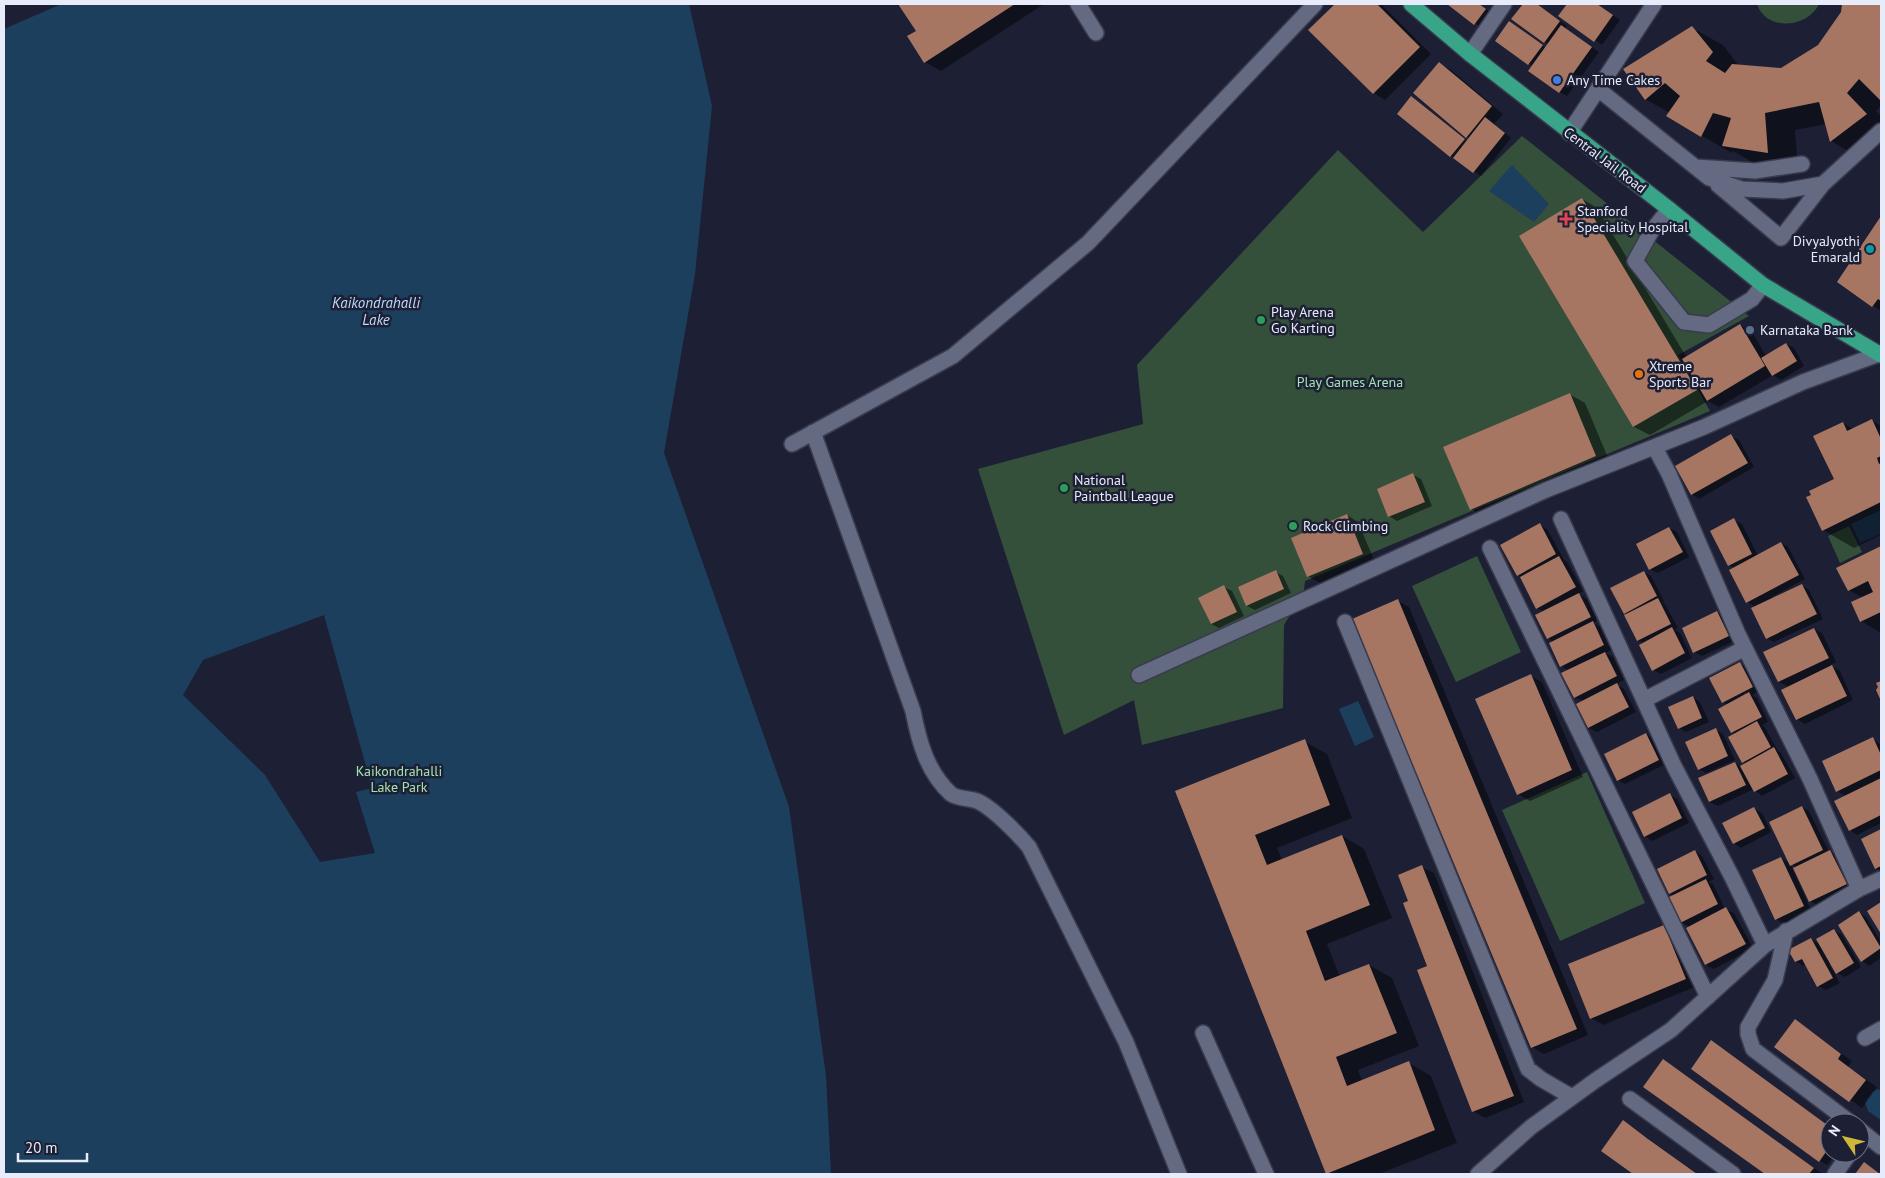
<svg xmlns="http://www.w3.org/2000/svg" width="1885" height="1178" font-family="'PT Sans',sans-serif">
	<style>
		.green { fill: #344f3a }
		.water { fill: #1d3f5e; fill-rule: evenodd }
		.shadow { fill: #0007 }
		.building { fill: #a67663 }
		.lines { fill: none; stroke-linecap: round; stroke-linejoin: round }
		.minor-casing { stroke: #393b4d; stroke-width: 18 }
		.major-casing { stroke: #393b4d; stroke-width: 18 }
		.minor { stroke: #656a83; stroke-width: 15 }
		.major { stroke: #38a588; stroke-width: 15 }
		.shop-dot { fill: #3f7fe0; stroke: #1d2035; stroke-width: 2 }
		.health-dot { fill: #e0444e; stroke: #1d2035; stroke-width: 2 }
		.culture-dot { fill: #0f9aa8; stroke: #1d2035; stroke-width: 2 }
		.leisure-dot { fill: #2e9e5b; stroke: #1d2035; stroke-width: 2 }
		.service-dot { fill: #5c6f8a; stroke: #1d2035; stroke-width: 2 }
		.food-dot { fill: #e8710a; stroke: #1d2035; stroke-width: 2 }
		.labels { text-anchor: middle; stroke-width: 5; stroke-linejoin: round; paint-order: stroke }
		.poi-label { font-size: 14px; fill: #e8ebf9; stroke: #1d2035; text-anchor: start }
		.street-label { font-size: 14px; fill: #e8ebf9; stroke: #1d2035 }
		.park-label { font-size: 14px; fill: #a3e4b1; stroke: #1d2035 }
		.water-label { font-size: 15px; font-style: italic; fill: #b9dafb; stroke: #1d2035 }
	</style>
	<rect width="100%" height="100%" fill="#1d2035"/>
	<!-- green -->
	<path class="green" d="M1757,4H1819C1808,28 1766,32 1757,4Z
		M1522,136L1749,316L1678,355L1710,411L1305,581L1302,606L1292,612L1284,625L1283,708L1142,745L1134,700L1064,735L978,469L1143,424L1137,365L1338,150L1423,232Z
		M1849,526L1862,552L1840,563L1828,536Z
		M1477,556L1521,652L1456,682L1412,586Z
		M1587,772L1645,903L1560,941L1502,810Z"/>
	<!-- water -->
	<path class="water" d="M74,4H689L712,106L695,274L664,453L789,807L826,1076L831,1174H4V29L59,5ZM324,615L372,788L356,792L375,853L320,862L265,775L183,695L203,660Z
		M1512,165L1549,204L1534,222L1489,191Z
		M1881,510V534L1860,543L1851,524Z
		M1358,701L1374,737L1355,746L1339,709Z
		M1878,1089L1881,1091V1120L1868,1111L1865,1102L1872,1092Z"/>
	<!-- shadow -->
	<path class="shadow" d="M900,4H1044L941,71L925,62L917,31Z
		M1336,4H1381L1431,54L1385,100L1374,93L1310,30Z
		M1448,4H1479L1492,14L1482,28Z
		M1524,4H1537L1567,26L1565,28L1599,52L1567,96L1560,92L1533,66L1496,41L1510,22L1546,48L1548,44L1513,19Z
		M1568,4H1597L1620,20L1602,45L1560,15Z
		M1844,4H1881V106L1876,111L1881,116V143L1861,159L1831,141L1826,124L1795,130L1798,169L1754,163L1733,151L1732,153L1667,116L1670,113L1645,99L1692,28L1723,45L1739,66L1781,69L1819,46L1843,12Z
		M1440,64L1451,70L1503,114L1494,124L1511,138L1481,176L1451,156L1398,114L1412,97L1469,142L1470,138L1466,136Z
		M1582,199L1597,208L1687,358L1740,325L1752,332L1766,356L1786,344L1794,348L1804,366L1781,380L1773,375L1719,407L1708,401L1650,435L1634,427L1521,236Z
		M1881,218V311L1839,282Z
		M1569,394L1585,403L1611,465L1486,518L1471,509Z
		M1872,420L1881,426V535L1854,548L1823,530L1808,498L1836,480L1843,423L1853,429Z
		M1731,436L1739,440L1754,467L1699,499L1692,494Z
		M1413,475L1421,479L1432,506L1397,521L1389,516Z
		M1347,515L1358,522L1374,560L1320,583L1308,576Z
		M1734,520L1742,524L1758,556L1781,543L1788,547L1805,579L1772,597L1773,599L1802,585L1809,590L1823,619L1774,642L1767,638L1756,607L1747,602L1734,568L1729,565Z
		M1540,525L1547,529L1564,560L1567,562L1583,591L1578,594L1587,599L1597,621L1594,623L1600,627L1611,650L1605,653L1613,657L1624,680L1616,684L1624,689L1636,712L1597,732L1589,728L1577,704L1583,701L1574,697L1570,671L1561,666L1554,642L1548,638L1544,612L1537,608L1521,577L1518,575Z
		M1669,528L1677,532L1689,557L1658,573L1650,569Z
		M1881,548V633L1861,621L1863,598L1849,590L1838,568Z
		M1275,572L1283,576L1291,593L1255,610L1247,606Z
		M1644,572L1651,576L1664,601L1662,602L1665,604L1678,628L1674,630L1680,633L1692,658L1661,674L1653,670L1644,643L1638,640L1628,615L1625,613Z
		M1224,587L1232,591L1244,616L1219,628L1211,624Z
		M1398,601L1409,607L1588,1035L1544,1054L1532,1047Z
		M1717,612L1725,617L1736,640L1702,656L1694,652Z
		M1814,629L1822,633L1836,662L1830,665L1840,671L1853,700L1805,724L1797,719L1789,687L1779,682L1765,653Z
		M1740,664L1748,668L1759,691L1752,695L1757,698L1768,722L1762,725L1764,726L1778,751L1781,753L1795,778L1762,796L1754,789L1718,806L1710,802L1735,763L1741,767L1746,764L1743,762L1735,734L1732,732L1728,705L1723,702Z
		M1530,676L1542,682L1583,777L1530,801L1518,794Z
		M1693,697L1700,702L1709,722L1686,732L1679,728Z
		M1715,729L1723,734L1735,760L1706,773L1699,769Z
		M1646,734L1653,739L1666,764L1625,784L1618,780Z
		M1872,738L1881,745V823L1857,835L1850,830L1846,796L1837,791Z
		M1304,741L1327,754L1352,818L1277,848L1282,860L1342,836L1364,849L1392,918L1327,944L1340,977L1369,965L1392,978L1419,1046L1358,1070L1362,1081L1409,1063L1431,1076L1457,1143L1379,1174L1327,1173L1177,792Z
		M1670,795L1677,799L1689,823L1652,841L1645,836Z
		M1802,807L1809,811L1829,852L1838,856L1853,888L1818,906L1810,901L1795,869L1796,868L1791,862Z
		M1754,809L1762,813L1771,832L1741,848L1734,843Z
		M1881,830V871L1876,868L1862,839Z
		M1695,851L1702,856L1714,879L1709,882L1713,884L1725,909L1734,913L1753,948L1714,969L1706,965L1687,929L1690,927L1681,922L1675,896L1670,893Z
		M1781,858L1790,863L1811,910L1784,924L1776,919Z
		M1422,867L1434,873L1524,1102L1485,1118L1473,1111L1409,901Z
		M1859,913L1866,917L1881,942V958L1869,966L1862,961L1840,925Z
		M1664,926L1675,933L1697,986L1603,1025L1591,1018Z
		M1834,930L1842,935L1861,967L1845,977L1837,973L1831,963L1829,964L1840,983L1826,990L1818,986L1806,964L1803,966L1796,961L1811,939L1821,945Z
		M1795,1021L1852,1061L1848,1067L1877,1087L1862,1108L1776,1047Z
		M1719,1046L1830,1127V1153H1836L1827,1165L1820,1161Z
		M1671,1065L1821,1173L1820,1174H1767L1645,1086Z
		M1631,1126L1696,1174H1635L1603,1151Z"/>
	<!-- building -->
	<path class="building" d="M898,4H1015L924,63L907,36L916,31Z
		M1335,4H1377L1420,47L1373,94L1308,30Z
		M1447,4H1479L1486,9L1474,25Z
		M1523,4H1537L1560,21L1544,43L1511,19Z
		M1567,4H1597L1613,15L1594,42L1558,16Z
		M1842,4H1881V101L1859,79L1847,93L1867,114L1830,142L1819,102L1765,113L1768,153L1722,146L1731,118L1713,113L1701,137L1666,116L1680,96L1665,83L1645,100L1623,69L1692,26L1713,52L1706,61L1725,73L1732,64L1781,68L1818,45L1841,12Z
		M1509,21L1543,45L1528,65L1495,41Z
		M1561,25L1592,47L1559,93L1528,71Z
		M1439,62L1492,106L1466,138L1413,93Z
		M1411,96L1465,139L1450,157L1397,114Z
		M1485,117L1505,133L1473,173L1453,158Z
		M1582,198L1697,390L1633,427L1519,236Z
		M1881,216V301L1878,299L1872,307L1837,282Z
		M1740,324L1765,366L1707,401L1682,359Z
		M1786,343L1797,361L1772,376L1761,358Z
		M1570,393L1596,456L1470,510L1443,447Z
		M1872,419L1881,439V456L1877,458L1879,464L1881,463V502L1822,531L1806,497L1811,495L1809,491L1834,479L1813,436L1843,422L1847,431Z
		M1731,434L1748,463L1691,495L1675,466Z
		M1413,473L1425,502L1388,517L1377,489Z
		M1347,514L1363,554L1307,577L1291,538Z
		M1734,518L1752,554L1728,566L1710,531Z
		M1540,523L1556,554L1517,576L1500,545Z
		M1669,527L1683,552L1649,570L1636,544Z
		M1781,542L1799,575L1746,603L1729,570Z
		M1881,546V612L1860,622L1851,602L1873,592L1868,581L1848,591L1836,568Z
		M1559,556L1576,587L1536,609L1520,577Z
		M1276,570L1284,589L1246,606L1238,587Z
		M1644,571L1657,596L1624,614L1610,588Z
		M1802,584L1817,614L1766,639L1751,608Z
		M1224,585L1237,612L1211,624L1198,598Z
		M1579,593L1591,617L1547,639L1535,615Z
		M1658,598L1671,624L1637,641L1624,615Z
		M1398,599L1577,1029L1531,1048L1352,619Z
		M1717,611L1729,636L1693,653L1682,628Z
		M1593,621L1604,645L1560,667L1549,643Z
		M1672,627L1685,653L1652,671L1639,645Z
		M1814,628L1829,658L1778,682L1763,652Z
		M1605,652L1617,676L1574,698L1561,673Z
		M1740,662L1753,687L1722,703L1709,678Z
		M1832,665L1847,696L1796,720L1781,690Z
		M1531,674L1572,770L1517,795L1475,699Z
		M1881,681V701L1876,690L1878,687L1876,683Z
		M1617,683L1629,707L1588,728L1576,704Z
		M1749,692L1762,717L1731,733L1718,709Z
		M1693,696L1702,718L1678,729L1668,707Z
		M1757,721L1771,747L1742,763L1728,737Z
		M1716,728L1728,756L1698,770L1685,742Z
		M1646,733L1659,760L1617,781L1604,754Z
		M1873,737L1881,755V770L1836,792L1822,761Z
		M1305,739L1330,805L1255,835L1267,865L1342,835L1370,905L1306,931L1325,981L1369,964L1397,1033L1336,1057L1347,1086L1409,1061L1435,1130L1326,1174L1175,791Z
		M1774,747L1788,774L1754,792L1740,766Z
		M1735,762L1746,785L1709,802L1698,778Z
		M1881,778V815L1849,831L1834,801Z
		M1670,793L1682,818L1644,837L1632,812Z
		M1802,806L1823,850L1790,866L1769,822Z
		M1754,807L1765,828L1733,844L1722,823Z
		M1881,829V866L1875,869L1861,839Z
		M1695,850L1707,875L1669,894L1657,869Z
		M1830,850L1847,884L1809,902L1793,868Z
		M1781,857L1804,906L1775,920L1752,870Z
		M1422,865L1514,1096L1472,1112L1417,970L1427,966L1403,903L1408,901L1398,875Z
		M1706,879L1718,904L1680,923L1667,898Z
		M1881,902V934L1867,911Z
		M1726,907L1746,944L1705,965L1686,928Z
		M1859,911L1881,948L1861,962L1838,925Z
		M1664,925L1686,979L1590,1019L1568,964Z
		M1834,929L1854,963L1836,974L1816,939Z
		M1811,938L1833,978L1817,987L1802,959L1795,962L1788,950Z
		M1795,1019L1841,1054L1838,1059L1866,1080L1849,1102L1774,1047Z
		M1711,1040L1830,1127V1146L1819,1162L1691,1069Z
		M1663,1059L1814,1168L1809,1174H1765L1643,1087Z
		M1623,1120L1648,1139L1697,1174H1633L1601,1151Z
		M1864,1162L1880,1174H1855Z"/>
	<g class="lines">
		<!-- minor casing -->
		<g class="minor-casing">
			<path id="minor" d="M1078,4L1096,33
				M1470,54L1504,4
				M1598,89L1709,178L1742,189L1783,191L1823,184L1881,131
				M1569,133L1654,4
				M1696,167L1755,171L1802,164
				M1718,185L1781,238L1823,184
				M1669,209L1651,232L1635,261L1684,322L1709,325L1752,299L1763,285
				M813,432L913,711C919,742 927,772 951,794C958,799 969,798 977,801C992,807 1019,835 1029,847L1126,1042L1179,1174
				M792,444L953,356L1088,243L1315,4
				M1655,448L1669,474L1738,634L1810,779L1859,889
				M1561,519L1674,766L1732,877L1765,945
				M1490,548L1708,997
				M1345,622L1528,1069L1541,1079L1572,1097
				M1139,675L1546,490L1704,427L1803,382L1879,354
				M1644,700L1745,648
				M1786,931L1775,980L1748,1027V1034L1753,1049L1851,1123
				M1203,1033L1266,1174
				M1865,1038L1881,1029
				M1630,1099L1733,1174
				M1860,1130L1881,1147
				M1478,1174L1531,1127L1596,1080L1671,1030L1765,945L1859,889L1881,879
				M1835,1174L1850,1153"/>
		</g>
		<!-- major casing -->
		<g class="major-casing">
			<path id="major" d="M1411,4L1470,54L1669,209L1763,285L1881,355"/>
		</g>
		<!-- minor -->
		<use href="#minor" class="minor"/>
		<!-- major -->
		<use href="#major" class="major"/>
	</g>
	<!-- markers -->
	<circle class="shop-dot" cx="1557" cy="80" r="5"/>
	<path class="health-dot" d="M1563.5 211.5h5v5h5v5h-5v5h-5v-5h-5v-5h5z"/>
	<circle class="culture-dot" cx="1870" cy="249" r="5"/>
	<g class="leisure-dot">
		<circle cx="1261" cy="320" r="5"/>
		<circle cx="1064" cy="488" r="5"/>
		<circle cx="1293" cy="526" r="5"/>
	</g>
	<circle class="service-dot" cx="1750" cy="330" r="5"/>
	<circle class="food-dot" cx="1639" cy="374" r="5"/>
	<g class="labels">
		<!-- poi labels -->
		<g class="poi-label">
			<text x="1567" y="85">Any Time Cakes</text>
			<text x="1577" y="216">Stanford<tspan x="1577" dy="16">Speciality Hospital</tspan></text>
			<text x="1860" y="246" text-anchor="end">DivyaJyothi<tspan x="1860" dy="16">Emarald</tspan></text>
			<text x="1271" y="317">Play Arena<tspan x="1271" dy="16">Go Karting</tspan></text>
			<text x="1760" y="335">Karnataka Bank</text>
			<text x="1649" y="371">Xtreme<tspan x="1649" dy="16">Sports Bar</tspan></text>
			<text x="1074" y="485">National<tspan x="1074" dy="16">Paintball League</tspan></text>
			<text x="1303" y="531">Rock Climbing</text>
		</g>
		<!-- street labels -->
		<g class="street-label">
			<text transform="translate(1605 160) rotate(37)" y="5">Central Jail Road</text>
		</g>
		<!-- park labels -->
		<g class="park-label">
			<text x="1350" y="387">Play Games Arena</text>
			<text x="399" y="776">Kaikondrahalli<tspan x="399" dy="16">Lake Park</tspan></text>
		</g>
		<!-- water labels -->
		<g class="water-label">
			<text x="376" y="308">Kaikondrahalli<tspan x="376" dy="17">Lake</tspan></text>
		</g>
	</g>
	<!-- border -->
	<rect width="1885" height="1178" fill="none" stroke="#e8ebf9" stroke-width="10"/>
	<!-- north arrow -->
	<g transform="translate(1845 1138) rotate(305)"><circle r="24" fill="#1d2035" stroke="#6e7183"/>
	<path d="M0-4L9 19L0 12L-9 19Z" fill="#cfb837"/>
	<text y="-8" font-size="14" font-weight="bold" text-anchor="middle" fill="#e8ebf9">N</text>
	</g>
	<!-- scale -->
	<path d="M18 1153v8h69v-8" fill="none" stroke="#e8ebf9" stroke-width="2.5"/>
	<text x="25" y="1153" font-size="15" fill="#e8ebf9" stroke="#1d2035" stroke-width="4" paint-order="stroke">20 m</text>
</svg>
